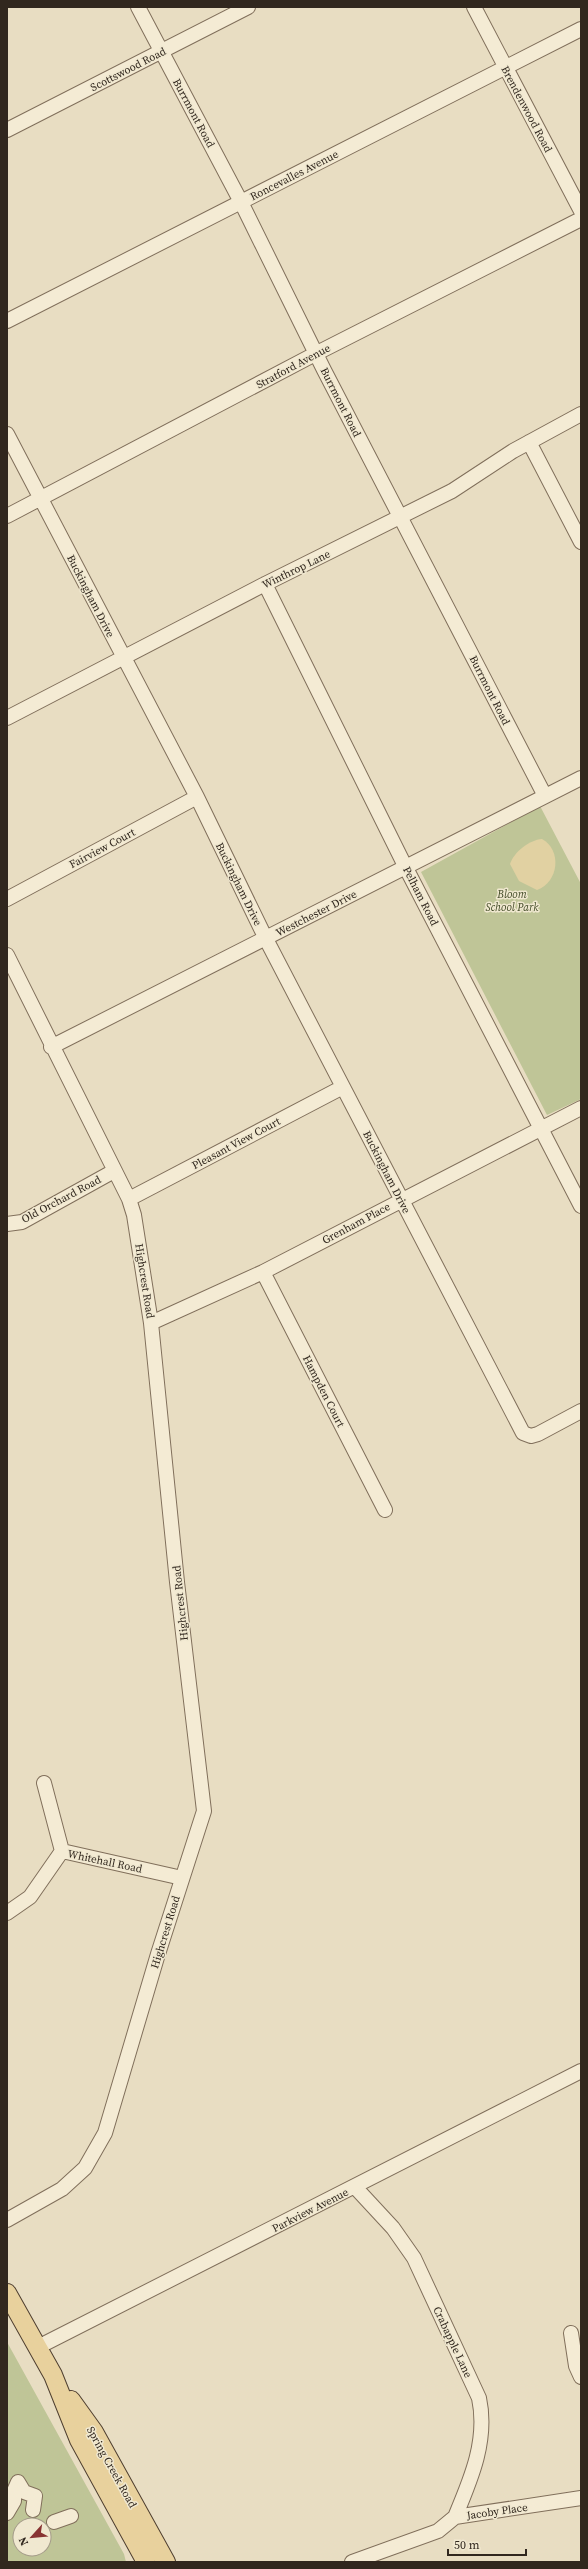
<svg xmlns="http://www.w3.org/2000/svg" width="588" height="2569" font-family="'Source Serif 4',serif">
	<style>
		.green { fill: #bfc597; fill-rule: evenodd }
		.sand { fill: #e1d1a2 }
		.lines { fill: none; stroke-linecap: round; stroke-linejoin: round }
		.minor-casing { stroke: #806f5b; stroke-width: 16 }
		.major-casing { stroke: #4e3e2f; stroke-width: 20 }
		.minor { stroke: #f4ebd4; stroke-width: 14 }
		.major { stroke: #e8d19d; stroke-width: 18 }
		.labels { text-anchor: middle; stroke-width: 3; stroke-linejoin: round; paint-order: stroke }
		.street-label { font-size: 11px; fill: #31271e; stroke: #f0e8d0 }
		.park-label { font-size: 11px; font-style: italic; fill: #424b27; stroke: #f0e8d0 }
	</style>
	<rect width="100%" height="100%" fill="#e8ddc2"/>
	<!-- green -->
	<path class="green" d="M540,806L581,884V1099L547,1115L421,872Z
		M7,2342L124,2554L126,2562H7ZM20,2525H44V2549H20Z"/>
	<!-- sand -->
	<path class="sand" d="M542,839C562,850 559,882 537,890L519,881L510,864C514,852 529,840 542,839Z"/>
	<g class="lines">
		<!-- minor casing -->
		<g class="minor-casing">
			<path id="minor" d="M138,7L241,202L324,370L545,796
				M474,7L581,211
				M7,130L248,7
				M7,321L581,29
				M7,434L197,797L266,939L523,1433L531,1436L538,1434L581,1411
				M529,442L581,542
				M7,516L317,353L581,219
				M265,584L406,868L581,1206
				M7,718L265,584L452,491L513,451L581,414
				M7,899L197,797
				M7,955L129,1199L134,1215L151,1323L177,1582L204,1811L158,1954L105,2133L85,2168L62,2189L7,2220
				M51,1047L581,778
				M129,1199L343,1087
				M7,1224L22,1222L114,1171
				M263,1272L385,1510
				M151,1323L263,1272L581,1108
				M44,1783L62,1851
				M62,1851L182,1878
				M7,1913L30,1897L62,1851
				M355,2187L393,2228L414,2258L479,2398C488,2440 471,2479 455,2517
				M571,2333L576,2366L581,2377
				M38,2347L581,2071
				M7,2513L14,2501V2491L18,2482L24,2492L35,2496L33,2510
				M54,2522L71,2516
				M352,2562L438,2531L455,2517L581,2498"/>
		</g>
		<!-- major casing -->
		<g class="major-casing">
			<path id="major" d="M7,2293L53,2375L79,2440L146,2562
				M71,2400L94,2432L166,2562"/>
		</g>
		<!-- minor -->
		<use href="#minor" class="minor"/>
		<!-- major -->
		<use href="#major" class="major"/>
	</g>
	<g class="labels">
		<!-- street labels -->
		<g class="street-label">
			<text transform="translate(128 69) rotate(-27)" y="4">Scottswood Road</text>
			<text transform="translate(527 109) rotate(62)" y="4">Brendenwood Road</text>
			<text transform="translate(194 113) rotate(62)" y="4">Burrmont Road</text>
			<text transform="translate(294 175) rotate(-27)" y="4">Roncevalles Avenue</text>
			<text transform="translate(293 366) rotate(-28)" y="4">Stratford Avenue</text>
			<text transform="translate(341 402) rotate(63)" y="4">Burrmont Road</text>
			<text transform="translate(296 569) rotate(-26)" y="4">Winthrop Lane</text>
			<text transform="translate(91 596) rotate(63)" y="4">Buckingham Drive</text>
			<text transform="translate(490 690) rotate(63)" y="4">Burrmont Road</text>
			<text transform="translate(102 848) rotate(-28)" y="4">Fairview Court</text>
			<text transform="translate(239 884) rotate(64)" y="4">Buckingham Drive</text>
			<text transform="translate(421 896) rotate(63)" y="4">Pelham Road</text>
			<text transform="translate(316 913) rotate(-27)" y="4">Westchester Drive</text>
			<text transform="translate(236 1143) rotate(-28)" y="4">Pleasant View Court</text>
			<text transform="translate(387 1172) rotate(63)" y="4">Buckingham Drive</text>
			<text transform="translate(61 1199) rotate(-28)" y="4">Old Orchard Road</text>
			<text transform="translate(356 1223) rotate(-28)" y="4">Grenham Place</text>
			<text transform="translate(145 1281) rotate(81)" y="4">Highcrest Road</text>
			<text transform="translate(324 1391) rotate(63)" y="4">Hampden Court</text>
			<text transform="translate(180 1603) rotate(-96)" y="4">Highcrest Road</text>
			<text transform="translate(105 1861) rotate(12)" y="4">Whitehall Road</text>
			<text transform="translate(165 1932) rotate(-73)" y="4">Highcrest Road</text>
			<text transform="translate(310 2210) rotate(-27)" y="4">Parkview Avenue</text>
			<text transform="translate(453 2342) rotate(65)" y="4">Crabapple Lane</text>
			<text transform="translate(112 2467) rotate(61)" y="4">Spring Creek Road</text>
			<text transform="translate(497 2511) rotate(-8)" y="4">Jacoby Place</text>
		</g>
		<!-- park labels -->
		<g class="park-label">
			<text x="512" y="898">Bloom<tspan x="512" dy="13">School Park</tspan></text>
		</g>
	</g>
	<!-- border -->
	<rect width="588" height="2569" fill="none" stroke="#31271e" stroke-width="16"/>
	<!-- north arrow -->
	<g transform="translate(32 2537) rotate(243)"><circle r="19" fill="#f0e8d0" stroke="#a49b89"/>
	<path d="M0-3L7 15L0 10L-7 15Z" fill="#883332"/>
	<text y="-6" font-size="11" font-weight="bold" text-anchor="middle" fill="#31271e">N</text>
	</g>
	<!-- scale -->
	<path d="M448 2549v6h78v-6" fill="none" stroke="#31271e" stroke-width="2"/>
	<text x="454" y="2549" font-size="12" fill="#31271e" stroke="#f0e8d0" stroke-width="3" paint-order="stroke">50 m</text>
</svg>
